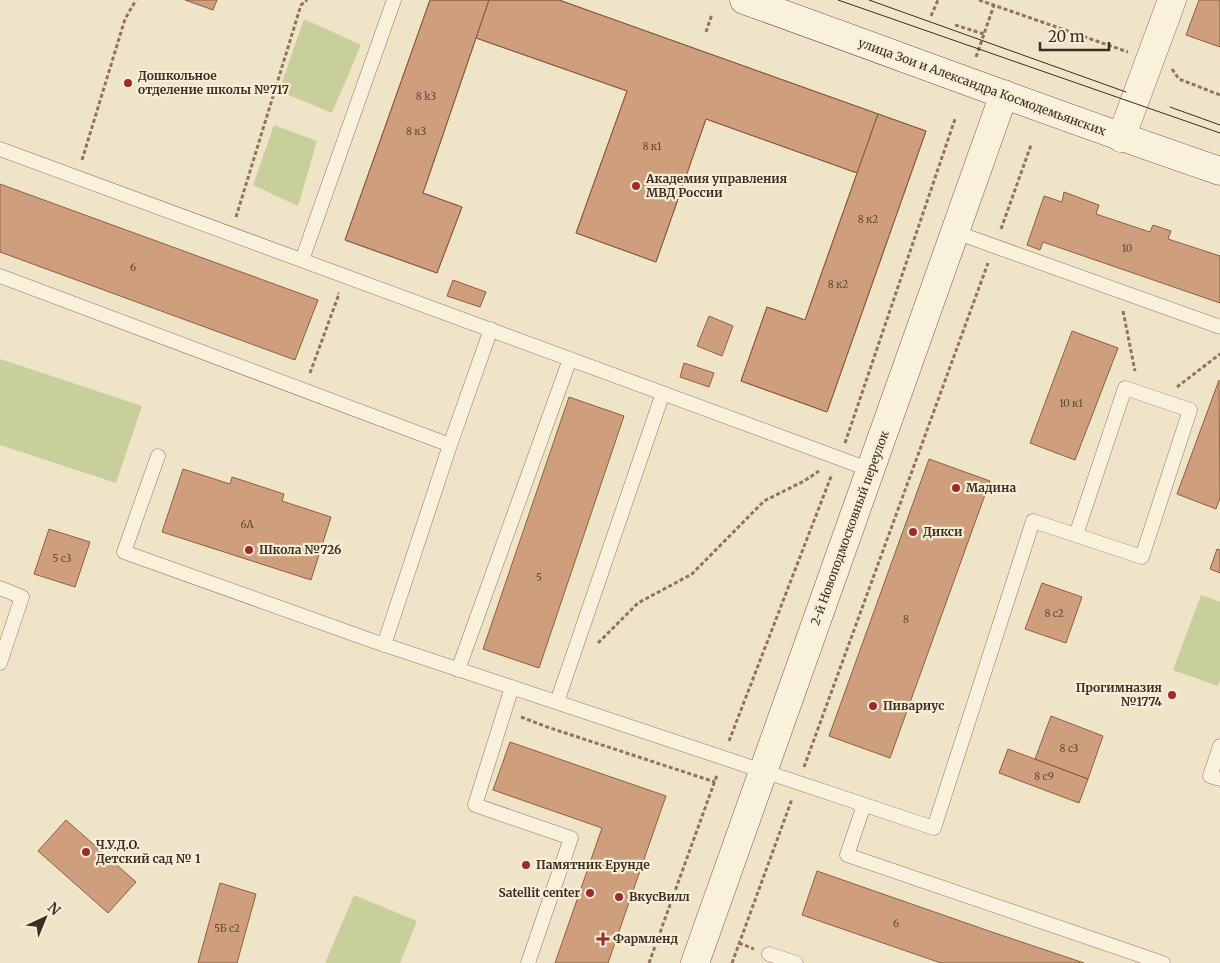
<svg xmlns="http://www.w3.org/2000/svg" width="1220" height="963" font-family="Merriweather,serif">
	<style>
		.green { fill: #c9cf9b }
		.building { fill: #cf9f7d; stroke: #8d5f41 }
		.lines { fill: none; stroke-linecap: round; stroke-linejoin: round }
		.lane-casing { stroke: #8d765c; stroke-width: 15 }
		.street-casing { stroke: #8d765c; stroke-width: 29 }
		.secondary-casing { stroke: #6f573f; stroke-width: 29 }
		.path { stroke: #8d765c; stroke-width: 3; stroke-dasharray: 4 2.5; stroke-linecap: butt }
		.lane { stroke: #faf1dc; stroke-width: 14 }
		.street { stroke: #faf1dc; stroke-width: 28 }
		.secondary { stroke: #faf1dc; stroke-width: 28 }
		.tram { stroke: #3d2e20; stroke-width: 1 }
		.poi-dot { fill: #9e2a2b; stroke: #f7eed8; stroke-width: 2 }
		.labels { text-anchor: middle; stroke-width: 4.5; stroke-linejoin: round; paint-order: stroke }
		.number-label { font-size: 10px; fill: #624a37 }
		.poi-label { font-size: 12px; font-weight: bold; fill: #3d2e20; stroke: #f7eed8; text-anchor: start }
		.street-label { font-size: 12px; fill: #3d2e20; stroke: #f7eed8 }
	</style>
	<rect width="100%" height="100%" fill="#f0e4c8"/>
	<!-- green -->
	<path class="green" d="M304,19L361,45L332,113L279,91Z
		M274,125L317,141L298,206L253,185Z
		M0,359L142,406L116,483L0,445Z
		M1201,595L1220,602V680L1218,686L1173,670Z
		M354,895L417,921L400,963H325Z"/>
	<!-- building -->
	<path class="building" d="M185,0H217L213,10Z
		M430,0H559L926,131L827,412L741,381L767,307L805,320L857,173L706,119L656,262L576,233L627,91L476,38L423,193L462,207L437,273L345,240Z
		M430,0H489L423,193L462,207L437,273L345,240Z
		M489,0H559L878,114L857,173L706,119L656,262L576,233L627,91L476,38Z
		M1199,0H1220V47L1186,35Z
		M878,114L926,131L827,412L741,381L767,307L805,320Z
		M0,184L318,300L295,360L0,252Z
		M1064,192L1099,205L1096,214L1150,232L1153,225L1171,231L1168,239L1220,256V303L1043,242L1040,250L1027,245L1044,196L1062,202Z
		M453,280L486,292L480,307L447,296Z
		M709,316L733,326L722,356L697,346Z
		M1072,331L1118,348L1075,460L1030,443Z
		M684,363L714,373L709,387L680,377Z
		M1219,380L1220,498L1216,509L1177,494Z
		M569,397L624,416L539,668L483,649Z
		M929,459L990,481L890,758L829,736Z
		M183,469L230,484L232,477L284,494L282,501L331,517L311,580L162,532Z
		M49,529L90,542L75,587L34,574Z
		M1217,549L1220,550V573L1210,569Z
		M1042,583L1082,597L1066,643L1025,629Z
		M1051,716L1103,736L1088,779L1035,759Z
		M510,742L666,796L608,963H555L602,828L493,790Z
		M1008,749L1088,779L1079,803L999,773Z
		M66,820L136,882L108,913L38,851Z
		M817,871L989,931L1084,963H941L802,915Z
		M220,883L256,894L237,963H198Z"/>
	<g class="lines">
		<!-- lane casing -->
		<g class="lane-casing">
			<path id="lane" d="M0,149L871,470
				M955,232L1220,327
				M302,260L394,0
				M0,276L450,445
				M158,456L124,552L373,641L934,828L1033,521L1142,557L1190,410L1125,388L1076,535
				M0,588L22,597L0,663
				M384,645L450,445L491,329
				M458,670L570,359
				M512,687L475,805L571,838L528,963
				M557,702L663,393
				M1220,746L1210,776L1220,779
				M864,805L847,855L1163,963
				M769,954L796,963"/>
		</g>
		<!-- street casing -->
		<g class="street-casing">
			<path id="street" d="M1121,138L1172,0"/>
		</g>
		<!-- secondary casing -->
		<g class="secondary-casing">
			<path id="secondary" d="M744,0C903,57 1061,117 1220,171
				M695,963L1004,94"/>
		</g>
		<!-- path -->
		<path class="path" d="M979,0L1128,52
			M931,16L938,0
			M955,25L984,34
			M706,32L712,14
			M976,57L994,5
			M1172,69L1179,79L1220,95
			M82,160L125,19L136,0
			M236,217L301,5L307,0
			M1001,229L1031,145
			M1123,311L1135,371
			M310,373L339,294L338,293
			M1177,387L1220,354
			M845,443L955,119
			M598,643L638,603L692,574L764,501L804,481L819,471
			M521,717L547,727L715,782
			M729,741L832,474
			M804,767L988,263
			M739,943L754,949
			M649,963L717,775
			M732,963L792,799"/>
		<!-- lane -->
		<use href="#lane" class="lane"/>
		<!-- street -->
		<use href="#street" class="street"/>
		<!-- secondary -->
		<use href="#secondary" class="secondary"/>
		<!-- tram -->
		<path class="tram" d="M838,0L1220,133
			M869,0L1126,92
			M1170,107L1220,125"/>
	</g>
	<!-- markers -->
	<g class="poi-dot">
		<circle cx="128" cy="83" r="5"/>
		<circle cx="636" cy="186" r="5"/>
		<circle cx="956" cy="488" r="5"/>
		<circle cx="913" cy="532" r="5"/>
		<circle cx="249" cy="550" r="5"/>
		<circle cx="1172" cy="695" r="5"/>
		<circle cx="873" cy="706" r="5"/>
		<circle cx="86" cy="852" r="5"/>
		<circle cx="526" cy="865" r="5"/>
		<circle cx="590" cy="893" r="5"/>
		<circle cx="619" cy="897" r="5"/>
		<path d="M600.5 931.5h5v5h5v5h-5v5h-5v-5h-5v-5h5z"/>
	</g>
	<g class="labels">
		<!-- number labels -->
		<g class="number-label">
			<text x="426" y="100">8 k3</text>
			<text x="416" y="135">8 к3</text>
			<text x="652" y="150">8 к1</text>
			<text x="868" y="223">8 к2</text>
			<text x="1127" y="252">10</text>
			<text x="133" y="271">6</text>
			<text x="838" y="288">8 к2</text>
			<text x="1071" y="407">10 к1</text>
			<text x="247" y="528">6А</text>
			<text x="62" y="562">5 с3</text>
			<text x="539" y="581">5</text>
			<text x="1054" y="617">8 с2</text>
			<text x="906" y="623">8</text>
			<text x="1069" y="752">8 с3</text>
			<text x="1044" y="780">8 с9</text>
			<text x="896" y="927">6</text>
			<text x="227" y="932">5Б с2</text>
		</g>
		<!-- poi labels -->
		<g class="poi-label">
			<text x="138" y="80">Дошкольное<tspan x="138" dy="14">отделение школы №717</tspan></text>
			<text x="646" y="183">Академия управления<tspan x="646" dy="14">МВД России</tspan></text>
			<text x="966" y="492">Мадина</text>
			<text x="923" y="536">Дикси</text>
			<text x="259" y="554">Школа №726</text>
			<text x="1162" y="692" text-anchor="end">Прогимназия<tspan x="1162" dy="14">№1774</tspan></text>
			<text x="883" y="710">Пивариус</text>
			<text x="96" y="849">Ч.У.Д.О.<tspan x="96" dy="14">Детский сад № 1</tspan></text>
			<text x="536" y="869">Памятник Ерунде</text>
			<text x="580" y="897" text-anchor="end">Satellit center</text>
			<text x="629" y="901">ВкусВилл</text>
			<text x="613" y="943">Фармленд</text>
		</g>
		<!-- street labels -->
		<g class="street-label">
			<text transform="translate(982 87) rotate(20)" y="4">улица Зои и Александра Космодемьянских</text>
			<text transform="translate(850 528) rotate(-70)" y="4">2-й Новоподмосковный переулок</text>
		</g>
	</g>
	<!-- north arrow -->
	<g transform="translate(45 918) rotate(44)" stroke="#f7eed8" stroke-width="4" paint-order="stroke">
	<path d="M0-4L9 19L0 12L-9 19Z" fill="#3d2e20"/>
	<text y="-8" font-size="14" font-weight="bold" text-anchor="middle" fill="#3d2e20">N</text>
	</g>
	<!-- scale -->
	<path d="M1040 42v8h69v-8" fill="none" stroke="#3d2e20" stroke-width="2.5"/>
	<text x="1048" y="42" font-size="15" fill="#3d2e20" stroke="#f7eed8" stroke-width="4" paint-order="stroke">20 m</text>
</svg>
